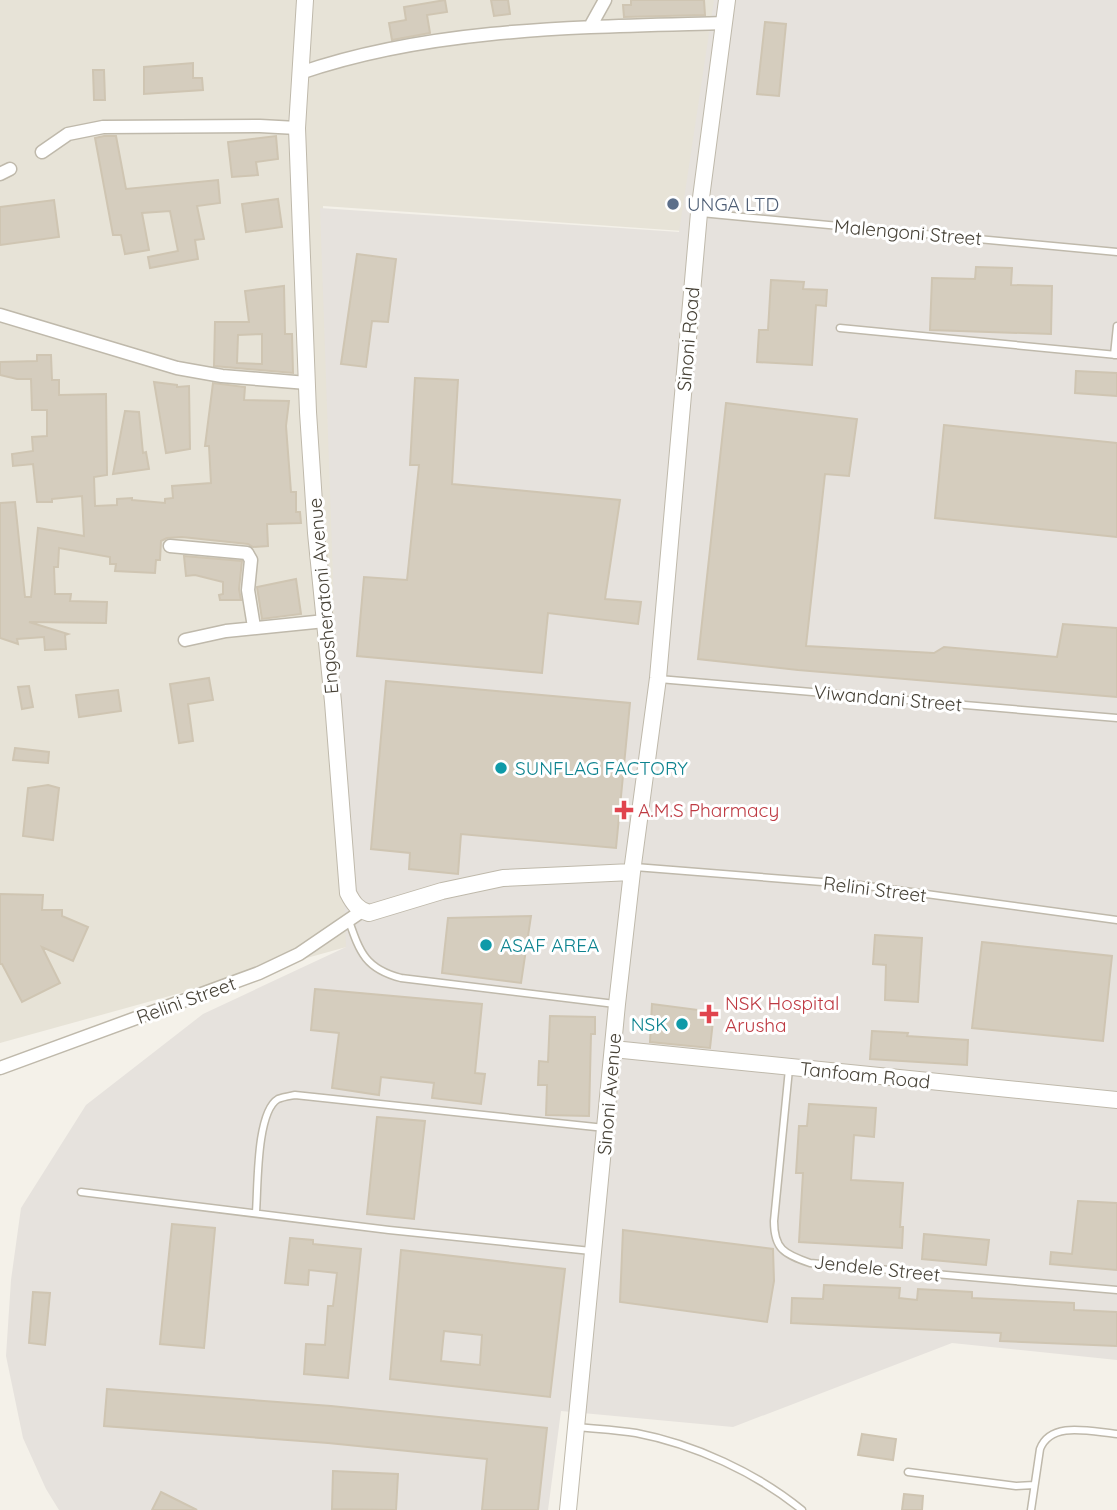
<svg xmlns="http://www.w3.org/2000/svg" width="1117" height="1510" font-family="Quicksand,sans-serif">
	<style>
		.residential { fill: #e7e3d7 }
		.industrial { fill: #e6e2dd }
		.building { fill: #d5cdbe; stroke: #cfc5b2; stroke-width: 2; fill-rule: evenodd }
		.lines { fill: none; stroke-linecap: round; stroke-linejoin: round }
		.service-casing { stroke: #bfb9ab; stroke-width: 9 }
		.minor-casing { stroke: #bfb9ab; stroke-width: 15 }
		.tertiary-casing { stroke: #bfb9ab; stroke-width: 18 }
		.service { stroke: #fff; stroke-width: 6 }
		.minor { stroke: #fff; stroke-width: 12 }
		.tertiary { stroke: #fff; stroke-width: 16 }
		.service-dot { fill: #5c6f8a; stroke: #fff; stroke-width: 2.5 }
		.culture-dot { fill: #0f9aa8; stroke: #fff; stroke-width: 2.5 }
		.health-dot { fill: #e0444e; stroke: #fff; stroke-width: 2.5 }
		.labels { text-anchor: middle; stroke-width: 6; stroke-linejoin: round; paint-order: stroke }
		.service-label { font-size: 19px; fill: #4e5e75; stroke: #fff; text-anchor: start }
		.street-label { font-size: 19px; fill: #474237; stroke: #fff }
		.culture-label { font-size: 19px; fill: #0d838f; stroke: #fff; text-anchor: start }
		.health-label { font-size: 19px; fill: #be3a42; stroke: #fff; text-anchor: start }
	</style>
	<rect width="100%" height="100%" fill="#f4f1e9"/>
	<!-- residential -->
	<path class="residential" d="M0,0H717L683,231L323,206L350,946L0,1043Z"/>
	<!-- industrial -->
	<path class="industrial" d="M714,0H1117V1360L952,1343L733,1427L561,1411L548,1510H59L46,1489L23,1438L6,1356L11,1280L21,1208L86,1105L203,1014L346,947L320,208L679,232Z"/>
	<!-- building -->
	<path class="building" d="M445,0L447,12L427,15L430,33L392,40L389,23L406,20L404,7Z
		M491,0H508L510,14L494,16Z
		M631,0H704L705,15L624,17L623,5H631Z
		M765,22L786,24L779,96L757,94Z
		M193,63V78H202L203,90L144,94V67Z
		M93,70H104L105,100H94Z
		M104,136H116L126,189L218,180L220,203L197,206L204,239L195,240L198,259L150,268L148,257L178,251L170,211L142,213L149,250L125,254L121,235H113L95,138Z
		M276,136L278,159L256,162L258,175L232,177L228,142Z
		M278,199L282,227L246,232L242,204Z
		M54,200L59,237L0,245V207Z
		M357,254L396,259L388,322L372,321L366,367L341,364Z
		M976,267L1012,268L1011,285L1052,286L1051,334L930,330L932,278L975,279Z
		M771,280L804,282L803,289L827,290L826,306L816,305L812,365L757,362L759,330H768Z
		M284,286L285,334H292L293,373L214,366L215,322H249L245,291ZM262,334V364L237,363L238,335Z
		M37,355H51L52,380H59V395L106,394L107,475L94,477L95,506L117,505V499L132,498V500L165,503V499L173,498L172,486L211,483L209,446H205L213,383L245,387L244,400L289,401L286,426L291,492H296V512H300L301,523L267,524L268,546L253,547L248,544L182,537L167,538L161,541L160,560H156L155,573L115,571L116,564H110V557L59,548L58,567H54L55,594H71L70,601L107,602L106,623L29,622L68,634L65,635L66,649L45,650L44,637L17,639L18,644L0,638V503L15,502L25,597H31L38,528L84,536L82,496L52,499V502H37L33,464L13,466L12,454L33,451L32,437L47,436V410H32L31,379H17L0,375V362L37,361Z
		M1076,371L1117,373V396L1075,393Z
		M415,378L458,380L452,484L620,500L605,599L641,602L638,624L548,613L542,673L357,656L364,577L407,580L419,465H410Z
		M154,382L177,385V387L189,386L190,449L166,453Z
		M726,403L857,419L849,476L825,474L806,646L934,653L944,647L1057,657L1063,624L1117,628V697L798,670L698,659Z
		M125,411L139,412L143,453L146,452L149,469L113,474Z
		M944,425L1117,443V537L935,518Z
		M184,556L242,561L239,589L241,600H220L219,595L223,594V582L195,575L186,576Z
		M296,579L301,614L262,619L257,587Z
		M209,678L213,700L188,704L193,741L179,743L170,684Z
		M386,681L630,703L616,848L461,834L458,874L409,869L410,853L371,849Z
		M29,686L33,707L22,709L18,687Z
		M118,690L121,711L79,717L76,695Z
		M15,748L49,752L48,763L13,760Z
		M48,785L59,788L53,840L23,836L28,788Z
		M0,894L43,895L42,910H62V916L88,927L73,961L42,947L60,983L22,1002L2,964H0Z
		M531,916L521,983L442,973L448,918Z
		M875,935L922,938L918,1002L885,1000L886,965L873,964Z
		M982,942L1112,956L1103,1041L972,1028Z
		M315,989L482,1004L475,1073L485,1074L481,1104L432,1098L434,1083L381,1077L379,1095L332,1088L339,1033L311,1030Z
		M652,1004L714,1012L710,1048L650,1042Z
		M550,1016L595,1017V1034H591L589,1116L546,1115L547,1085H538L539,1061L548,1062Z
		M872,1031L908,1033L907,1036L968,1040L967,1065L870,1059Z
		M809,1104L876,1108L874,1137L854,1135L851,1180L903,1183L900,1227H903L902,1248L799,1242L803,1173H796L799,1126H807Z
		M377,1117L425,1121L414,1219L367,1214Z
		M1078,1201L1117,1203V1270L1050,1264L1051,1252L1072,1254Z
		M172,1224L215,1228L204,1348L160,1344Z
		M623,1230L773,1249L774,1281L767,1322L620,1302Z
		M924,1234L989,1240L986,1265L922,1259Z
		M290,1238L313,1240V1244L361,1249L348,1378L304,1374L306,1344L325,1345L328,1306H333L337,1273L309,1270L308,1285L285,1283Z
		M401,1250L565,1269L550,1397L390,1379ZM444,1331L482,1335L480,1365L441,1361Z
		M824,1285L900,1288L899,1298L917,1300L918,1289L972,1292V1298L1074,1303V1310L1117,1312V1346L1000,1341L1001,1333L791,1323L792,1298L823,1299Z
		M33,1292L50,1293L45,1345L29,1343Z
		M107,1389L331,1406L547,1428L538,1510H482L487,1459L328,1443L104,1426Z
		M862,1434L896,1439L893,1460L858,1455Z
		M333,1471L398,1474L396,1510L332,1509Z
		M161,1492L197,1510H152Z
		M904,1494L923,1496L922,1510H902Z"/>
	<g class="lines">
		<!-- service casing -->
		<g class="service-casing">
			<path id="service" d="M701,213L1117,252
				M840,328L1117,355
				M1114,355L1117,326
				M659,679L1117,718
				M635,867L860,885L1117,920
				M349,921C360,953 366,969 401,978L615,1004
				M789,1069L774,1221C774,1249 784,1254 810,1263L1117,1290
				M81,1192L389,1230L591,1251
				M256,1212C258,1188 256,1112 278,1099C283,1097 290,1096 295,1095L605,1128
				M577,1427C597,1429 617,1430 636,1433C694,1444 757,1473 802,1510
				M908,1472L1016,1486L1034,1485
				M1031,1510L1040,1449C1051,1420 1092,1432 1117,1434"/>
		</g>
		<!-- minor casing -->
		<g class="minor-casing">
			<path id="minor" d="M590,27L605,0
				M300,73C433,27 584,27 724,23
				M42,152L68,134L103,127L260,126L297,128
				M0,174L10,169
				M0,315L177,368L222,376L307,383
				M170,546L247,553L251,560L248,590L254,627
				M185,640L226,631L325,621
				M0,1068L259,973L299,954L362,911"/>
		</g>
		<!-- tertiary casing -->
		<g class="tertiary-casing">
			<path id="tertiary" d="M305,0L297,128L308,412L316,533L333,702L348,893C353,903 358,910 369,913L442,891L503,878L632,872
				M613,1049L1117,1100
				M568,1510L617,1004L632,872L658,678L699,213L727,0"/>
		</g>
		<!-- service -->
		<use href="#service" class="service"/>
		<!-- minor -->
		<use href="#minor" class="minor"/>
		<!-- tertiary -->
		<use href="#tertiary" class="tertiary"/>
	</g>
	<!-- markers -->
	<circle class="service-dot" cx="673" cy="204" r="7"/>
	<g class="culture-dot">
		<circle cx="501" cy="768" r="7"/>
		<circle cx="486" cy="945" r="7"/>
		<circle cx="682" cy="1024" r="7"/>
	</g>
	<g class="health-dot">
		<path d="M620.5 799.5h7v7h7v7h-7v7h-7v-7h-7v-7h7z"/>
		<path d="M705.5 1003.5h7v7h7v7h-7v7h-7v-7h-7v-7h7z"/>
	</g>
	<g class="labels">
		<!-- service labels -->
		<g class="service-label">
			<text x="687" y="211">UNGA LTD</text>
		</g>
		<!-- street labels -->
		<g class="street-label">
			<text transform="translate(908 232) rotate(5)" y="7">Malengoni Street</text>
			<text transform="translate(688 339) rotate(-85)" y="7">Sinoni Road</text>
			<text transform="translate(323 596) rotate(-95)" y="7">Engosheratoni Avenue</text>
			<text transform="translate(888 698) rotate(5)" y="7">Viwandani Street</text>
			<text transform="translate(875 889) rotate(7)" y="7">Relini Street</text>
			<text transform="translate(186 1000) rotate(-20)" y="7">Relini Street</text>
			<text transform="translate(865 1075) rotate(6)" y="7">Tanfoam Road</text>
			<text transform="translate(609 1094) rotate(-85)" y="7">Sinoni Avenue</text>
			<text transform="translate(877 1268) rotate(6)" y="7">Jendele Street</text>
		</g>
		<!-- culture labels -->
		<g class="culture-label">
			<text x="515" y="775">SUNFLAG FACTORY</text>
			<text x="500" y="952">ASAF AREA</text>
			<text x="668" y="1031" text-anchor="end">NSK</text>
		</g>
		<!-- health labels -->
		<g class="health-label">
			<text x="638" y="817">A.M.S Pharmacy</text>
			<text x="725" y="1010">NSK Hospital<tspan x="725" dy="22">Arusha</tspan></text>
		</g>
	</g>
</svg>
